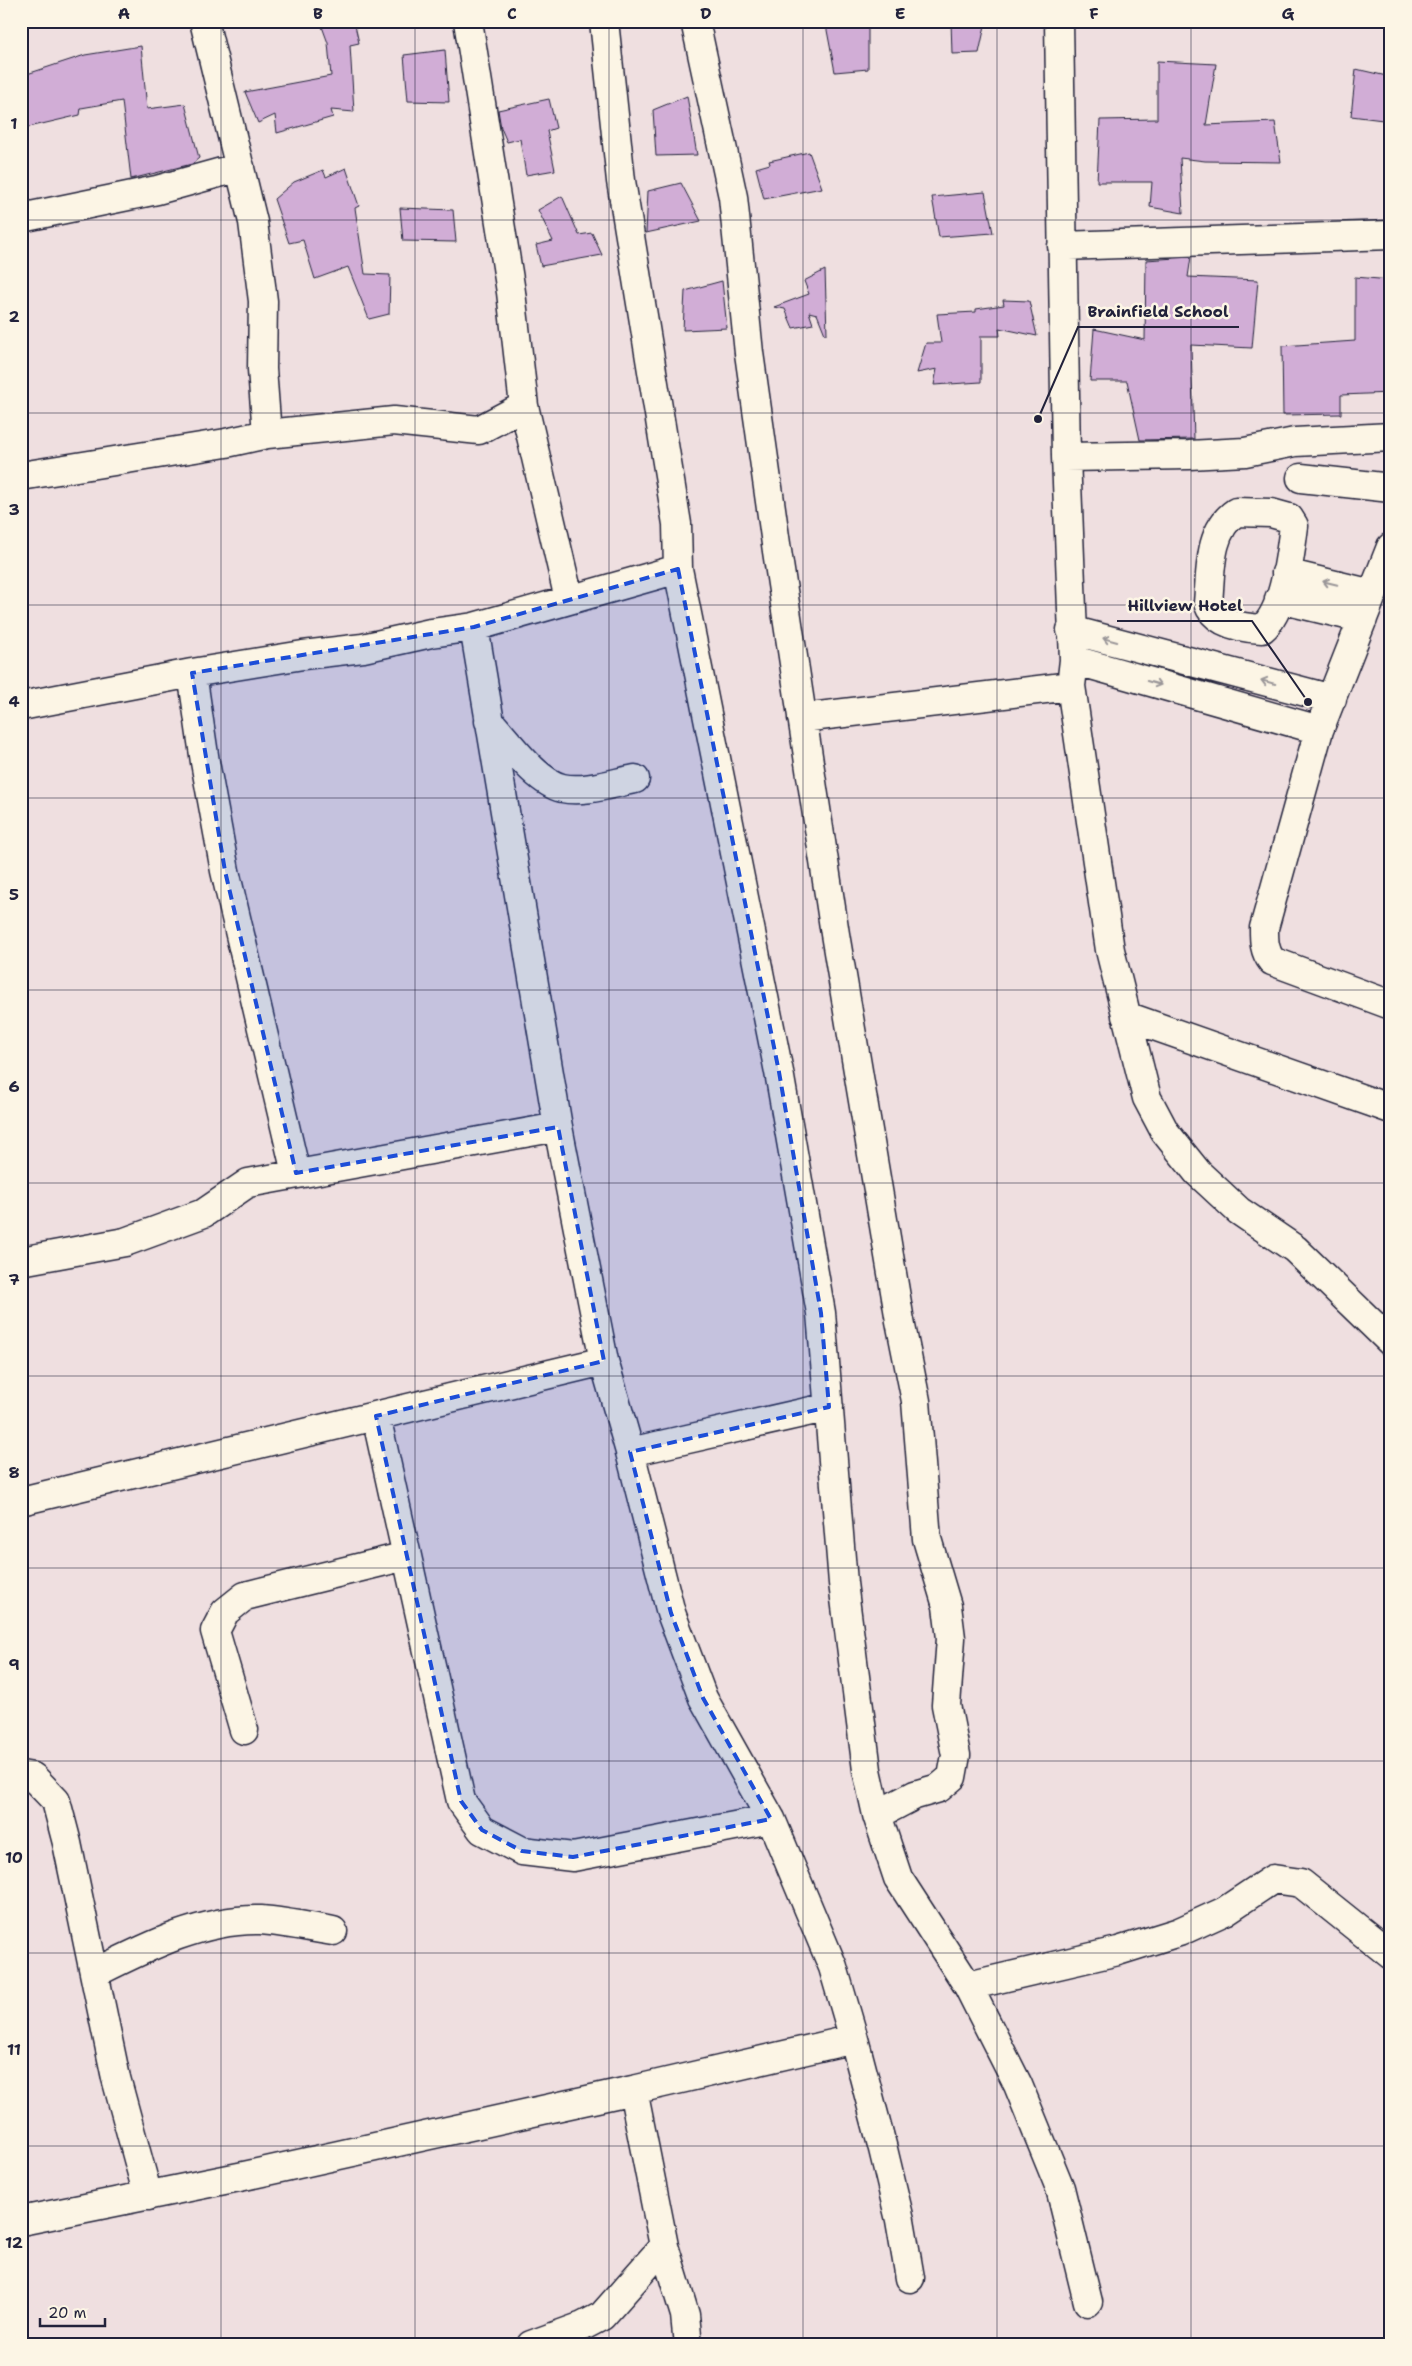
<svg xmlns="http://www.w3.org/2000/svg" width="1412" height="2366" font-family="'Shantell Sans',sans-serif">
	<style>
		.building { fill: #d1add6; stroke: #22223b }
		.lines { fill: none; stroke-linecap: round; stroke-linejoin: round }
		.minor-casing { stroke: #22223b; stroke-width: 31 }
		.minor { stroke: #fcf5e5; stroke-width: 28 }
		.oneway { stroke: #9a9698 }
		.marked { fill: #1d4ed8; fill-opacity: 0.2; stroke: #1d4ed8; stroke-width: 4; stroke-dasharray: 10 6; stroke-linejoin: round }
		.grid { fill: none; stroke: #22223b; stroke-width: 1; stroke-opacity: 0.55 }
		.leader { fill: none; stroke: #22223b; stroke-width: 2 }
		.callout-dot { fill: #22223b; stroke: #fcf5e5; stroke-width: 2 }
		.callout-label { font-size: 16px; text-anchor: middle; font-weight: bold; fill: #22223b; stroke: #fcf5e5; stroke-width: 5; stroke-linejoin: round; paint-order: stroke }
		.neatline { fill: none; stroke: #22223b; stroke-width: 2 }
		.grid-label { font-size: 16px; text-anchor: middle; font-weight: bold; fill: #22223b }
	</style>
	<rect width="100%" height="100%" fill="#efdfe0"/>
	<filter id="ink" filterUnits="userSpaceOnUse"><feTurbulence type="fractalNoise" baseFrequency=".02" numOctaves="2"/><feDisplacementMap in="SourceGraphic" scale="10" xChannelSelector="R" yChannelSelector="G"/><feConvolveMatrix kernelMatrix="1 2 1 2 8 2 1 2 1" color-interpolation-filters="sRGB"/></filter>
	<g filter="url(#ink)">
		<!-- building -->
		<path class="building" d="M320,21H354L359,43L350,45L354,112L331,110L333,117L277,133L275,115L258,123L245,92L331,76L328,43Z
			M951,21H986L979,53L952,54Z
			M826,25H868V69L835,72Z
			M141,46L147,109L185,104L199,158L192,164L131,179L122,101L81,108L80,115L25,128L21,111V76L85,55Z
			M445,50L449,102L408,101L404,55Z
			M1157,61L1216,64L1206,125L1275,122L1281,162L1205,161L1180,158L1183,213L1150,207L1152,182H1097L1100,120L1157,119Z
			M1356,69L1391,77V121L1351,116Z
			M687,96L697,155L656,156L653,110Z
			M549,99L556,128L547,131L555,170L526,175L520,139L507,142L501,128L498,110Z
			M809,152L822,188L764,199L756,168L770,164L769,161Z
			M346,168L359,206L355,208L365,274L390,275L389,314L369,319L348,267L315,279L303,240L289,243L274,199L294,182L323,170L326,177Z
			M681,183L701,221L646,233L648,191Z
			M985,192L993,233L939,237L932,197Z
			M562,196L579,235L592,233L602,255L541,266L536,245L553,241L538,210Z
			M400,208L453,210L456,242L403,241Z
			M1191,257L1188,277L1258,280L1252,348L1191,345L1194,439L1140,440L1127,381H1090L1094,329L1145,340L1146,260Z
			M825,270L827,334H825L817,314L809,312L813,324L793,328L785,309L774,307L809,294L804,281Z
			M1355,277L1391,280V393L1341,395V414L1283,415L1282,346L1355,341Z
			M722,281L727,328L683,330L685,291Z
			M1003,300L1029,301L1037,336L999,328L1000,336H981V382L934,385L937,369L917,373L926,343H941L937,314L976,312V309L1004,305Z"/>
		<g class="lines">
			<!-- minor casing -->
			<g class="minor-casing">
				<path id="minor" d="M604,21L621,181L677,524L678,569L779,1072L821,1313L843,1583L867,1770L877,1815L898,1878L968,1986L1018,2085L1060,2188L1088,2302
					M695,21L733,197L749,353L777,551L835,934L900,1321L916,1401L927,1539L947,1606L951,1638L946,1705L956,1755L952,1777L939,1788L915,1795L877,1815
					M1059,21L1066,457L1074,660L1071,686L1110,950L1147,1098L1165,1132L1198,1173L1239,1211L1295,1249L1391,1342
					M21,218L157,190L240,167
					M1062,246L1391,235
					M524,406L569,599
					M267,434L394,421L479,430L524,406L511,292L468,21
					M1066,457L1189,455L1245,452L1295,442L1391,437
					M21,476L226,443L267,434L262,369L263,301L253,222L204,21
					M1301,478L1391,488
					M1236,512L1271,513L1289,518L1294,526C1290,555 1285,610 1262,629C1242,628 1215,624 1208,603C1211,572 1208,531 1236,512Z
					M1391,547L1319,730L1264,928C1264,941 1264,951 1272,961L1391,1005
					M1286,573L1373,594
					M1279,599L1363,619
					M474,627L558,1127L604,1361L630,1452L671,1613L703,1698L771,1819L833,1967L854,2039L883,2149L900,2220L910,2278
					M1071,630L1332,699
					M1074,660L1319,730
					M192,673L205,762L225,871L296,1173
					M21,706L192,673L303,655L363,648L431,633L474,627L678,569
					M802,718L1071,686
					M489,721C508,741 536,782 562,788C584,793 613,783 635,779
					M1126,1016L1391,1109
					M21,1261L125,1242L204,1213L248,1183L558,1127
					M376,1416L461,1801L482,1830L522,1851L573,1857L771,1819
					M630,1452L829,1407
					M21,1501L604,1361
					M244,1730L215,1631L225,1612L245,1596L406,1556
					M21,1775L33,1777L56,1801L67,1843L116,2078L148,2196
					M95,1973C145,1948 203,1918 261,1920C285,1922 309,1927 333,1931
					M968,1986L1118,1951L1179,1932L1225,1911L1273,1879L1301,1883L1391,1955
					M21,2221L244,2176L633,2090
					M531,2345L583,2326L602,2316L664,2246
					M688,2345L685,2315L664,2246L633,2090L854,2039"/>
			</g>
			<!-- minor -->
			<use href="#minor" class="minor"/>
		</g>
		<!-- one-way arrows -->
		<defs><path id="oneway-shaft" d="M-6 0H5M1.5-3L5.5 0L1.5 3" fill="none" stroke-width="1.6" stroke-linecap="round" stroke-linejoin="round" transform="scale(1.25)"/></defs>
		<g class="oneway">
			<use href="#oneway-shaft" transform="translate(1330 583) rotate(-167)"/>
			<use href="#oneway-shaft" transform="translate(1110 640) rotate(-165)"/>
			<use href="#oneway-shaft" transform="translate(1268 682) rotate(-165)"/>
			<use href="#oneway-shaft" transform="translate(1154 683) rotate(16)"/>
		</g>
	</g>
	<!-- marked area -->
	<path class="marked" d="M678,569L779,1072L821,1313L829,1407L630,1452L671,1613L703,1698L771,1819L573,1857L522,1851L482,1830L461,1801L376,1416L604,1361L558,1127L296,1173L225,871L192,673L474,627Z"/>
	<!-- grid -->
	<path class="grid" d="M221,21V2345M415,21V2345M609,21V2345M803,21V2345M997,21V2345M1191,21V2345M21,220H1391M21,413H1391M21,605H1391M21,798H1391M21,990H1391M21,1183H1391M21,1376H1391M21,1568H1391M21,1761H1391M21,1953H1391M21,2146H1391"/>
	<!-- callouts -->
	<path class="leader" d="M1038 419L1078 327H1239M1308 702L1252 621H1117"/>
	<g class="callout-dot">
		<circle cx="1038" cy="419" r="5"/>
		<circle cx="1308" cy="702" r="5"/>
	</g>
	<g class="callout-label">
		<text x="1158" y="317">Brainfield School</text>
		<text x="1185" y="611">Hillview Hotel</text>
	</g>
	<!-- margin -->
	<rect width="1412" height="2366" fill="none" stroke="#fcf5e5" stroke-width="55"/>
	<!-- scale -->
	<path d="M40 2318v8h65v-8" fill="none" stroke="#22223b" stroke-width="2.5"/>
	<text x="48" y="2318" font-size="15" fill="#22223b" stroke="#fcf5e5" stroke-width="4" paint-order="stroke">20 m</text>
	<rect x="28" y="28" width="1356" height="2310" class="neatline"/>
	<g class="grid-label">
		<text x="124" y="19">A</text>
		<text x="318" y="19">B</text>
		<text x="512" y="19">C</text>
		<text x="706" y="19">D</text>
		<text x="900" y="19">E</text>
		<text x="1094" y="19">F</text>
		<text x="1288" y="19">G</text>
		<text x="14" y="129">1</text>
		<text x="14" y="322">2</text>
		<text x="14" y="515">3</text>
		<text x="14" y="707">4</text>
		<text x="14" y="900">5</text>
		<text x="14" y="1092">6</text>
		<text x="14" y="1285">7</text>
		<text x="14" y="1478">8</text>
		<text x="14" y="1670">9</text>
		<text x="14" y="1863">10</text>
		<text x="14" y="2055">11</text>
		<text x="14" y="2248">12</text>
	</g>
</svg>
